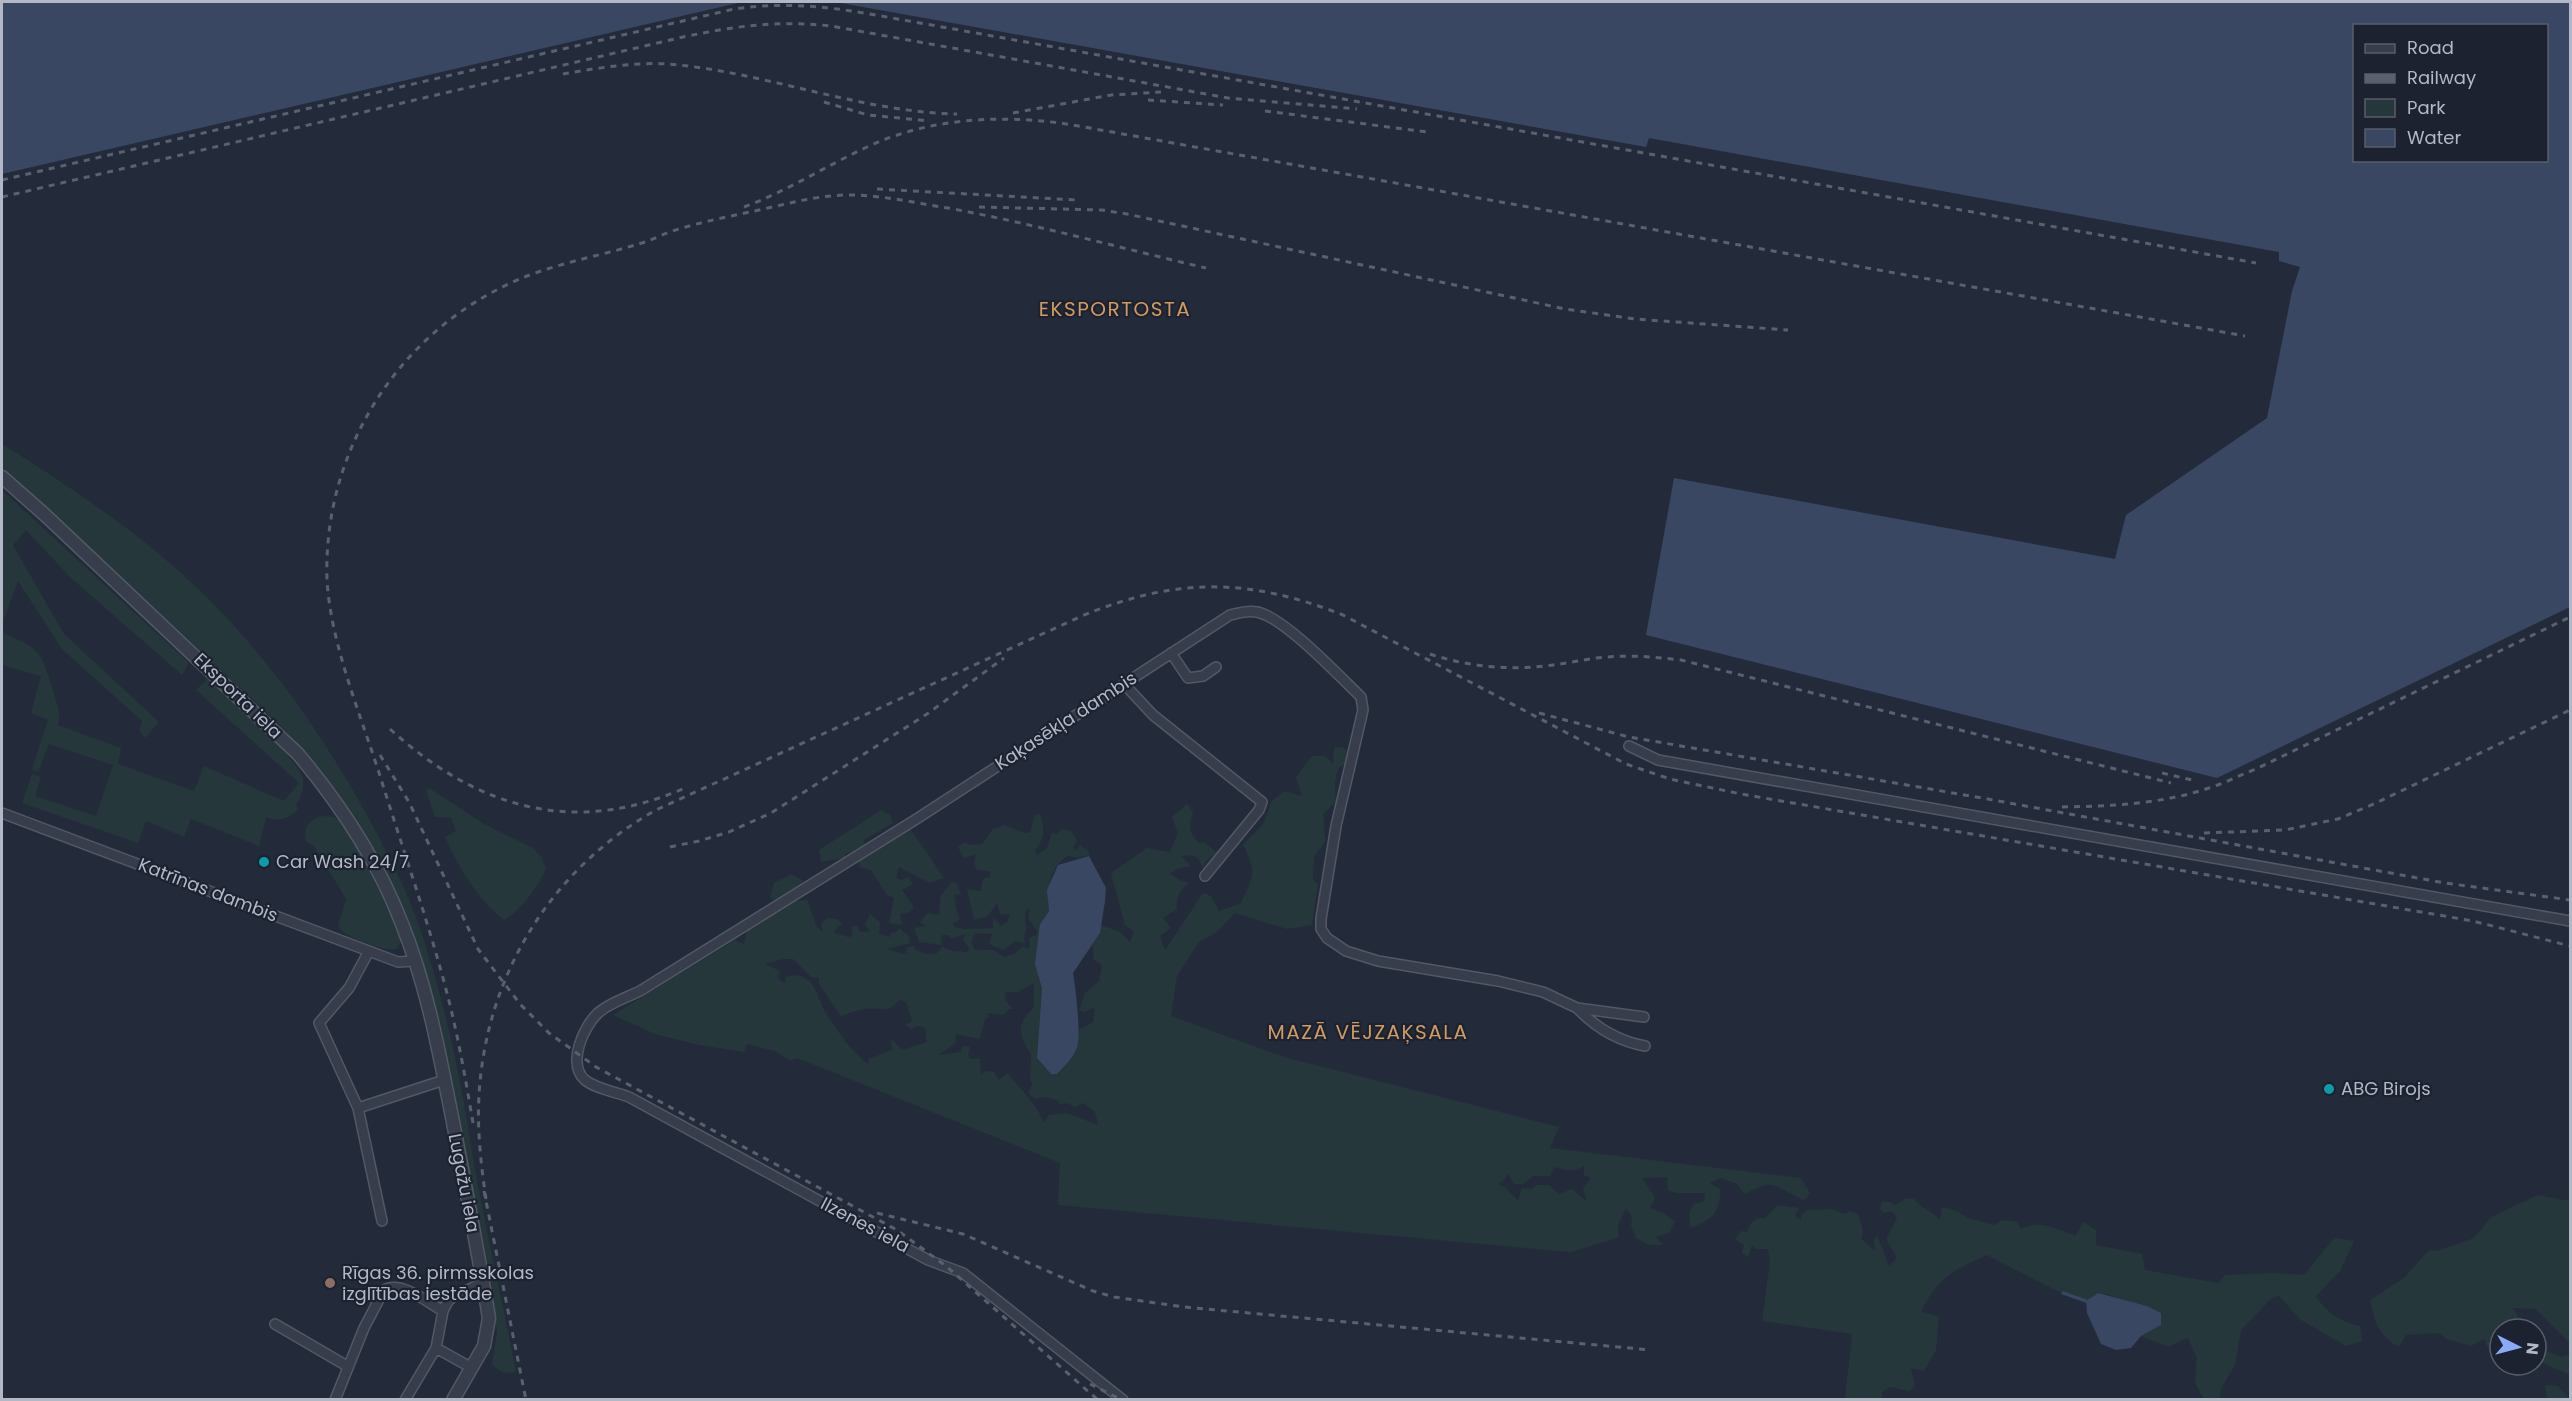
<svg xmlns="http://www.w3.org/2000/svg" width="2572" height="1401" font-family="Poppins,sans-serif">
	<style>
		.green { fill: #25373b; fill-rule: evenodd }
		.water { fill: #394763; fill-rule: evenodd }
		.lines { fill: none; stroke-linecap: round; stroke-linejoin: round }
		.stream { stroke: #394763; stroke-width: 3 }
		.minor-casing { stroke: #525865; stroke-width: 12 }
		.tertiary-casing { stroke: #525865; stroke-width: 15 }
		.minor { stroke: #373d4a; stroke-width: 9 }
		.tertiary { stroke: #373d4a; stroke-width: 12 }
		.rail { stroke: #596171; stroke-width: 3; stroke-dasharray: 6 6; stroke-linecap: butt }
		.culture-dot { fill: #0f9aa8; stroke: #1c222f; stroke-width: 2 }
		.education-dot { fill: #8d6e63; stroke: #1c222f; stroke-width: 2 }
		.labels { text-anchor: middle; stroke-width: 4.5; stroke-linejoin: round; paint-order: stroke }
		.street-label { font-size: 18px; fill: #b2b8c6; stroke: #1c222f }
		.poi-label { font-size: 18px; fill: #b2b8c6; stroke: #1c222f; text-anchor: start }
		.neighbourhood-label { font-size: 20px; letter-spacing: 1.5px; fill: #d09b63; stroke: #1c222f }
	</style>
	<rect width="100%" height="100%" fill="#232b3a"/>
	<!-- green -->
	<path class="green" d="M2,444C64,483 128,525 182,574C262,646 325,736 375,830C391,861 408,893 419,926C438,982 453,1041 463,1099C469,1128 472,1157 478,1186C490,1248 504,1310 516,1372C505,1374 500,1372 492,1364L497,1333L492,1285L440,1022L418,945L390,882L346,804L308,755L277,722L26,489L2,469Z
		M2,490L189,663L182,675L71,578L26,530L13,545L64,634L159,722L145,738L139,730L142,721L62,649L18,581L2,625Z
		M2,633C43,649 41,653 54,693C57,705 61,713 58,725L121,748L118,764L194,791L204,766L284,801L299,783L196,690L208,678C226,695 299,759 303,779C304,790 301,796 296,805L298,809C289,819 278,822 266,817L259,846L191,819L184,837L146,821L138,843L22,803L32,774L41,777L35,796L96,816L113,765L49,744L38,772L32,770L48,720L31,713L41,676L2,665Z
		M1343,747L1348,752L1345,764L1338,768L1335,783L1336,801L1323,814L1325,842L1314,857L1313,879L1318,885L1312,925L1287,929L1235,913L1217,932L1199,942L1177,976L1171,1016L1284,1057L1559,1127L1550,1148L1801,1178L1810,1193L1805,1200C1774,1189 1778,1175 1745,1194L1737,1184L1721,1178L1710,1183L1721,1190C1717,1216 1715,1217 1691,1228L1689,1213L1694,1204L1704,1201L1705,1193H1677L1668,1190L1667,1177L1642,1178L1655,1198L1650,1208L1663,1213L1675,1221L1669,1233L1656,1237L1663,1245H1650L1636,1238L1631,1226L1632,1217L1626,1208L1618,1225L1619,1237L1571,1252L1058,1205L1060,1163L797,1058L790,1061L775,1051L747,1044L744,1052L699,1045L655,1034L613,1015L735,940L744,944L747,930L781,909L770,897L774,883L792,874L803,881L796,901L807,900L817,927L823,932L821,924L827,918L837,919L842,923L833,932L848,937L852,936V926H857L861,932L870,931L865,925L870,914L880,922L879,934L891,937V933L896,932L899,928L909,936L910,943L887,949L903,954L907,952V947L914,946L915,950L926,954H936L942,947L953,951L967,952L969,948L963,939L965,934L951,939L949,935H942L941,945L919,942L914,928L926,926L920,922L928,913L939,915L941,895L952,882L957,884L961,894L954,895L957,913L960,919L953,923L954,927L963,929L993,928V917L1001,926L1007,922L1010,915L1000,914L997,903L987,917L974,920L967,889L981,891L983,879L990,877V871L977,870L974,864L976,854L964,858L958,847L965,842L971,845L982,844L993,829L1005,825L1024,833H1030L1035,815L1040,814C1045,829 1045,838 1035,850L1037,855L1047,848L1052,833L1056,834L1062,829L1071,831L1077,840L1073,847L1076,851L1080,845L1088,850L1090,855L1079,858L1067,856C1049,868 1047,891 1049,911L1040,924L1038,978L1042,989L1037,1058L1043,1065L1070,1060L1078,1043L1077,1031L1093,1022L1095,1007L1084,1012L1079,1010L1085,993L1099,981L1102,965L1094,960L1092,945L1100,933L1101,925L1120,932L1130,942L1134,932L1125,925L1111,873L1147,848L1170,852L1178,833L1172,817L1187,804L1193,812C1189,825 1188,832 1199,843L1204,842L1217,853L1205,862L1204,869L1197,857L1187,855L1181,856L1191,866L1177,869L1170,874L1182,881L1189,882C1181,891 1175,896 1177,909L1163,918L1171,928L1160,936L1165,950L1203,893L1211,896L1219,911L1240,904C1254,877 1257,872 1243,845L1264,823L1271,802L1284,791L1302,796L1296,777L1312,756H1325L1333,764L1334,748ZM1030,908L1028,918L1037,931V935L1029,938L1030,948L1022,947L1014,954L1004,957L994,950H975L971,943L975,933L992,934L989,944L1004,950L1015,941L1025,943L1024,936L1027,929L1025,921L1026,910ZM783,959H793L811,977L819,978V984L841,1016C848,1014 856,1010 864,1009C878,1007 890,1014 899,1000L906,1002L912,1021L905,1025L911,1029L917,1026L925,1027L927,1042L902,1050L891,1038L892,1050L868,1059L869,1065C850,1050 837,1031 824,1010C818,999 816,984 805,978C799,974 792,976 786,977L785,984L778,978L780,971L765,964ZM1034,983V1007C1023,1019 1016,1027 1025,1044C1026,1047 1031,1052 1031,1056C1032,1066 1028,1072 1032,1084L1028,1093L1035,1099L1045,1097L1058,1100L1059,1105L1067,1103L1075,1107L1083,1103L1095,1112L1098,1125L1067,1113L1049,1115L1044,1122C1037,1106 1019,1086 1007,1073L999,1080L994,1072L985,1071L981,1075L980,1059H971L968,1054L970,1047L963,1045L961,1052L938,1055L956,1043L955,1034L980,1039L985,1019L989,1017L987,1013L1004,1015L1009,1009H1013L1006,1001L1005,992H1018ZM1584,1166V1175L1591,1178L1583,1188L1587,1202L1572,1189L1559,1194L1549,1185H1536L1532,1189L1522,1188L1518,1201L1506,1188L1498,1184L1504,1180L1508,1174L1514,1184H1523L1533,1176H1550L1554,1167C1567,1171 1573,1172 1584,1166Z
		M429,788L484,824L533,848L542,858L546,869C538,886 521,911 504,920C476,897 460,870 445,837L456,831L451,818L435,817L426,791Z
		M881,810L890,815L893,823L864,840L865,848H857L854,852L845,854V858L821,862L819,850Z
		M320,816L334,817L342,822C364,861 385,899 401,941L397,949C384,952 345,938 338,926L346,899L315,847L306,841C303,827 308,822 320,816Z
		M909,827L944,878L930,883L899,867L896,878L901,880L908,877L913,884L902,890L914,907L910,912L900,914L902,925L889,923L894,898L886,894L871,870L859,867L860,859Z
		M2538,1195L2570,1201V1343L2535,1309L2513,1308L2524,1328L2500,1329V1355L2490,1352L2484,1339L2471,1346L2447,1339L2439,1333L2406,1335L2399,1347C2378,1335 2375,1322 2370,1300L2404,1278L2429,1250L2437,1251L2474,1238L2491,1217Z
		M1906,1199H1914C1922,1209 1932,1211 1940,1220L1942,1207L1957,1211L1968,1218L1994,1225L2002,1220L2017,1222L2021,1229C2039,1219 2057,1229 2075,1236L2084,1222L2096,1230V1245L2142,1254L2145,1270L2218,1283L2225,1275L2275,1273L2304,1275L2334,1238L2354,1241L2340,1271L2316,1296C2327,1313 2340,1322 2360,1326L2362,1341L2346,1346L2301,1320L2279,1296L2272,1298L2241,1330L2235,1365L2222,1387L2219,1399H2204L2195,1383L2197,1359L2188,1338L2168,1347L2141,1336L2161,1325C2140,1310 2124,1296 2098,1293L2086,1301L2055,1290L1987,1255C1953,1270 1939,1277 1921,1311L1939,1317L1936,1350L1924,1371L1911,1368L1915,1386L1909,1391L1890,1387L1882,1392V1398L1893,1399H1845L1852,1334L1762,1321L1770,1263L1768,1249H1755L1752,1245L1748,1257L1742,1253L1744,1245L1735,1239L1741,1231L1747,1232C1751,1222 1753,1218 1765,1218L1778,1205L1799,1208L1795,1216L1801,1220V1215L1807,1210L1831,1209L1845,1214L1850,1211L1858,1214L1863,1231L1861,1239L1875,1251L1874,1239L1877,1235L1889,1266L1897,1258L1886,1239L1897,1218L1892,1211L1883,1213L1880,1208L1882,1201L1890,1202L1894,1205Z
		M2536,1347L2562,1357L2570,1354V1375L2536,1360Z
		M2545,1385L2558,1386L2570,1399H2547Z"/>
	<!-- water -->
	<path class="water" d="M2,2H742L2,174Z
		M835,2H2570V607L2217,778L1646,635L1674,478L2115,559L2126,515L2267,418L2292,291L2300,267L2279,261V252L1649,138L1646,147ZM2354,26H2546V160H2354Z
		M1089,856L1106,888L1105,901L1100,933L1073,973C1076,990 1080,1027 1078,1043C1076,1056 1065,1065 1057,1074H1051L1037,1058L1042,989L1035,964L1040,924L1049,911L1047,890L1058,865Z
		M2098,1293L2147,1306L2161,1313V1325L2141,1336L2131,1348L2116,1350L2101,1344L2087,1313L2086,1301Z"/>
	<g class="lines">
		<!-- stream -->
		<path class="stream" d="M2063,1293L2086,1301"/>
		<!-- minor casing -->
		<g class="minor-casing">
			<path id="minor" d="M1171,653L1188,678L1203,676L1216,667
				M1124,684L1153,715L1262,802L1259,810L1205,876
				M1629,746L1658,760L2570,921
				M2,813L398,962L415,961
				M369,951L349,988L319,1023L358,1108L382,1221
				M1577,1008C1596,1028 1618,1041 1645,1046
				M358,1108L444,1080
				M275,1324L347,1366
				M436,1348L472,1368
				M335,1400L364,1328L384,1290C401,1280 427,1302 443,1311
				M405,1400L436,1348L443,1311L448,1301L456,1295L483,1283
				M1123,1400L963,1273L928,1260L629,1097C616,1092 596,1089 585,1080C567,1064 583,1027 598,1013C609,1003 628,997 640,991L918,818L1230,615C1239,613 1247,610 1257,612C1284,617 1339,676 1361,697L1363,710L1336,826L1321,919V929L1327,938L1346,951L1378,961L1498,981L1543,992L1577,1008L1644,1017"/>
		</g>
		<!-- tertiary casing -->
		<g class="tertiary-casing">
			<path id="tertiary" d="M2,477L44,514L298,754C340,804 379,864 402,924C427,986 439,1052 452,1117C465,1184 478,1251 489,1318L484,1346L453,1400"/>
		</g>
		<!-- minor -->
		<use href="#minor" class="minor"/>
		<!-- tertiary -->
		<use href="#tertiary" class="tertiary"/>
		<!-- rail -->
		<path class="rail" d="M563,74C597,68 634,62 668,64C766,72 859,112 957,114
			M1148,100L1223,105
			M824,102L868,115L930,121
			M1265,111L1427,132
			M1013,113L1111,95L1161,92
			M2,180L734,9C781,2 824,6 870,14L2256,263
			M877,189L1077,200
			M2,197L683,37C736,26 777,20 831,26L1228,98L1357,109
			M744,207C787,191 826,166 867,147C931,117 1005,114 1073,125L2245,336
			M979,207L1102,210L1127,214L1565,309L1635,319L1788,330
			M1430,654C1469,667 1512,671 1553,665C1571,663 1589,658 1607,657C1632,655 1656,657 1681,660L2171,783
			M1539,713L1629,737L1982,798L2445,883L2570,900
			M390,729C477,808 573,837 685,788
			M380,755L409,802L478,949L520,1004L549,1033L596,1067L897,1230L946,1266L1098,1400
			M2162,773L2192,780
			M2062,807C2112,806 2162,804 2209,788C2225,783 2240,775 2256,769L2570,617
			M2204,833L2285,830L2338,819L2376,803L2570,710
			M670,847L699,841L729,832L771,813L927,714L1004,658
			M473,1123C466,1082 459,1041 449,1001C430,926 404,853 381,779C362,718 330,643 327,579C323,452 397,334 513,282C557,262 603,256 648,241C658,237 668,232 679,229C708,220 738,215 768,208C795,202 821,195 849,195C882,195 915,203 948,208C1035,224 1120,248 1206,268
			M484,1191L526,1400
			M486,1199C481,1165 477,1130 479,1095C486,975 551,869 656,810L1084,615C1178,577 1249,578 1343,615L1626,764L1670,779L1741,794L2473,921L2570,946
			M877,1213L963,1234L1093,1291L1114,1297L1184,1307L1651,1350
			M1090,1384L1122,1400"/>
	</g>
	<!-- markers -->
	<g class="culture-dot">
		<circle cx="264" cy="862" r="6"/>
		<circle cx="2329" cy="1089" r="6"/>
	</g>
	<circle class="education-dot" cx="330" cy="1283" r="6"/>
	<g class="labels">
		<!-- street labels -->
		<g class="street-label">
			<text transform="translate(238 696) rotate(44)" y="6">Eksporta iela</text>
			<text transform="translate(1066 721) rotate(-33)" y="6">Kaķasēkļa dambis</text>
			<text transform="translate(208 890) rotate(21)" y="6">Katrīnas dambis</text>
			<text transform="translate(464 1183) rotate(79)" y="6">Lugažu iela</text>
			<text transform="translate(865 1225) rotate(28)" y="6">Ilzenes iela</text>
		</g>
		<!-- poi labels -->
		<g class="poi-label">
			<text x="276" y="868">Car Wash 24/7</text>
			<text x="2341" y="1095">ABG Birojs</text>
			<text x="342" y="1279">Rīgas 36. pirmsskolas<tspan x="342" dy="21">izglītības iestāde</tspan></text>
		</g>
		<!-- neighbourhood labels -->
		<g class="neighbourhood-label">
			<text x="1115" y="316">EKSPORTOSTA</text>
			<text x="1368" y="1039">MAZĀ VĒJZAĶSALA</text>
		</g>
	</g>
	<!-- border -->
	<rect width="2572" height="1401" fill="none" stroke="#b2b8c6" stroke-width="6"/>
	<!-- legend -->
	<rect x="2353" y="24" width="195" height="138" fill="#1c222f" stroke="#585e6b" stroke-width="1.5"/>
	<rect x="2365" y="44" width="30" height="9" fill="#373d4a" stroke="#585e6b" stroke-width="1.5"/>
	<text x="2407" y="54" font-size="18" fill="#b2b8c6">Road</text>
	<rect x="2365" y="74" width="30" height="9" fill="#596171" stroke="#585e6b" stroke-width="1.5"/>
	<text x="2407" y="84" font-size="18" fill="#b2b8c6">Railway</text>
	<rect x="2365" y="99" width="30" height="18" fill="#25373b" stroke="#585e6b" stroke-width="1.5"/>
	<text x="2407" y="114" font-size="18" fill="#b2b8c6">Park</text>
	<rect x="2365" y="129" width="30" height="18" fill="#394763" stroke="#585e6b" stroke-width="1.5"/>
	<text x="2407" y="144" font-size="18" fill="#b2b8c6">Water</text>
	<!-- north arrow -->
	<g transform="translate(2518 1347) rotate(96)"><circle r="28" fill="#1c222f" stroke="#585e6b" stroke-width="1.5"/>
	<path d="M0-4.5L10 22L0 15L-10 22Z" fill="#89aaf4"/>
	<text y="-9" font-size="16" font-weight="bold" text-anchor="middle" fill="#b2b8c6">N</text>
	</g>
</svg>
